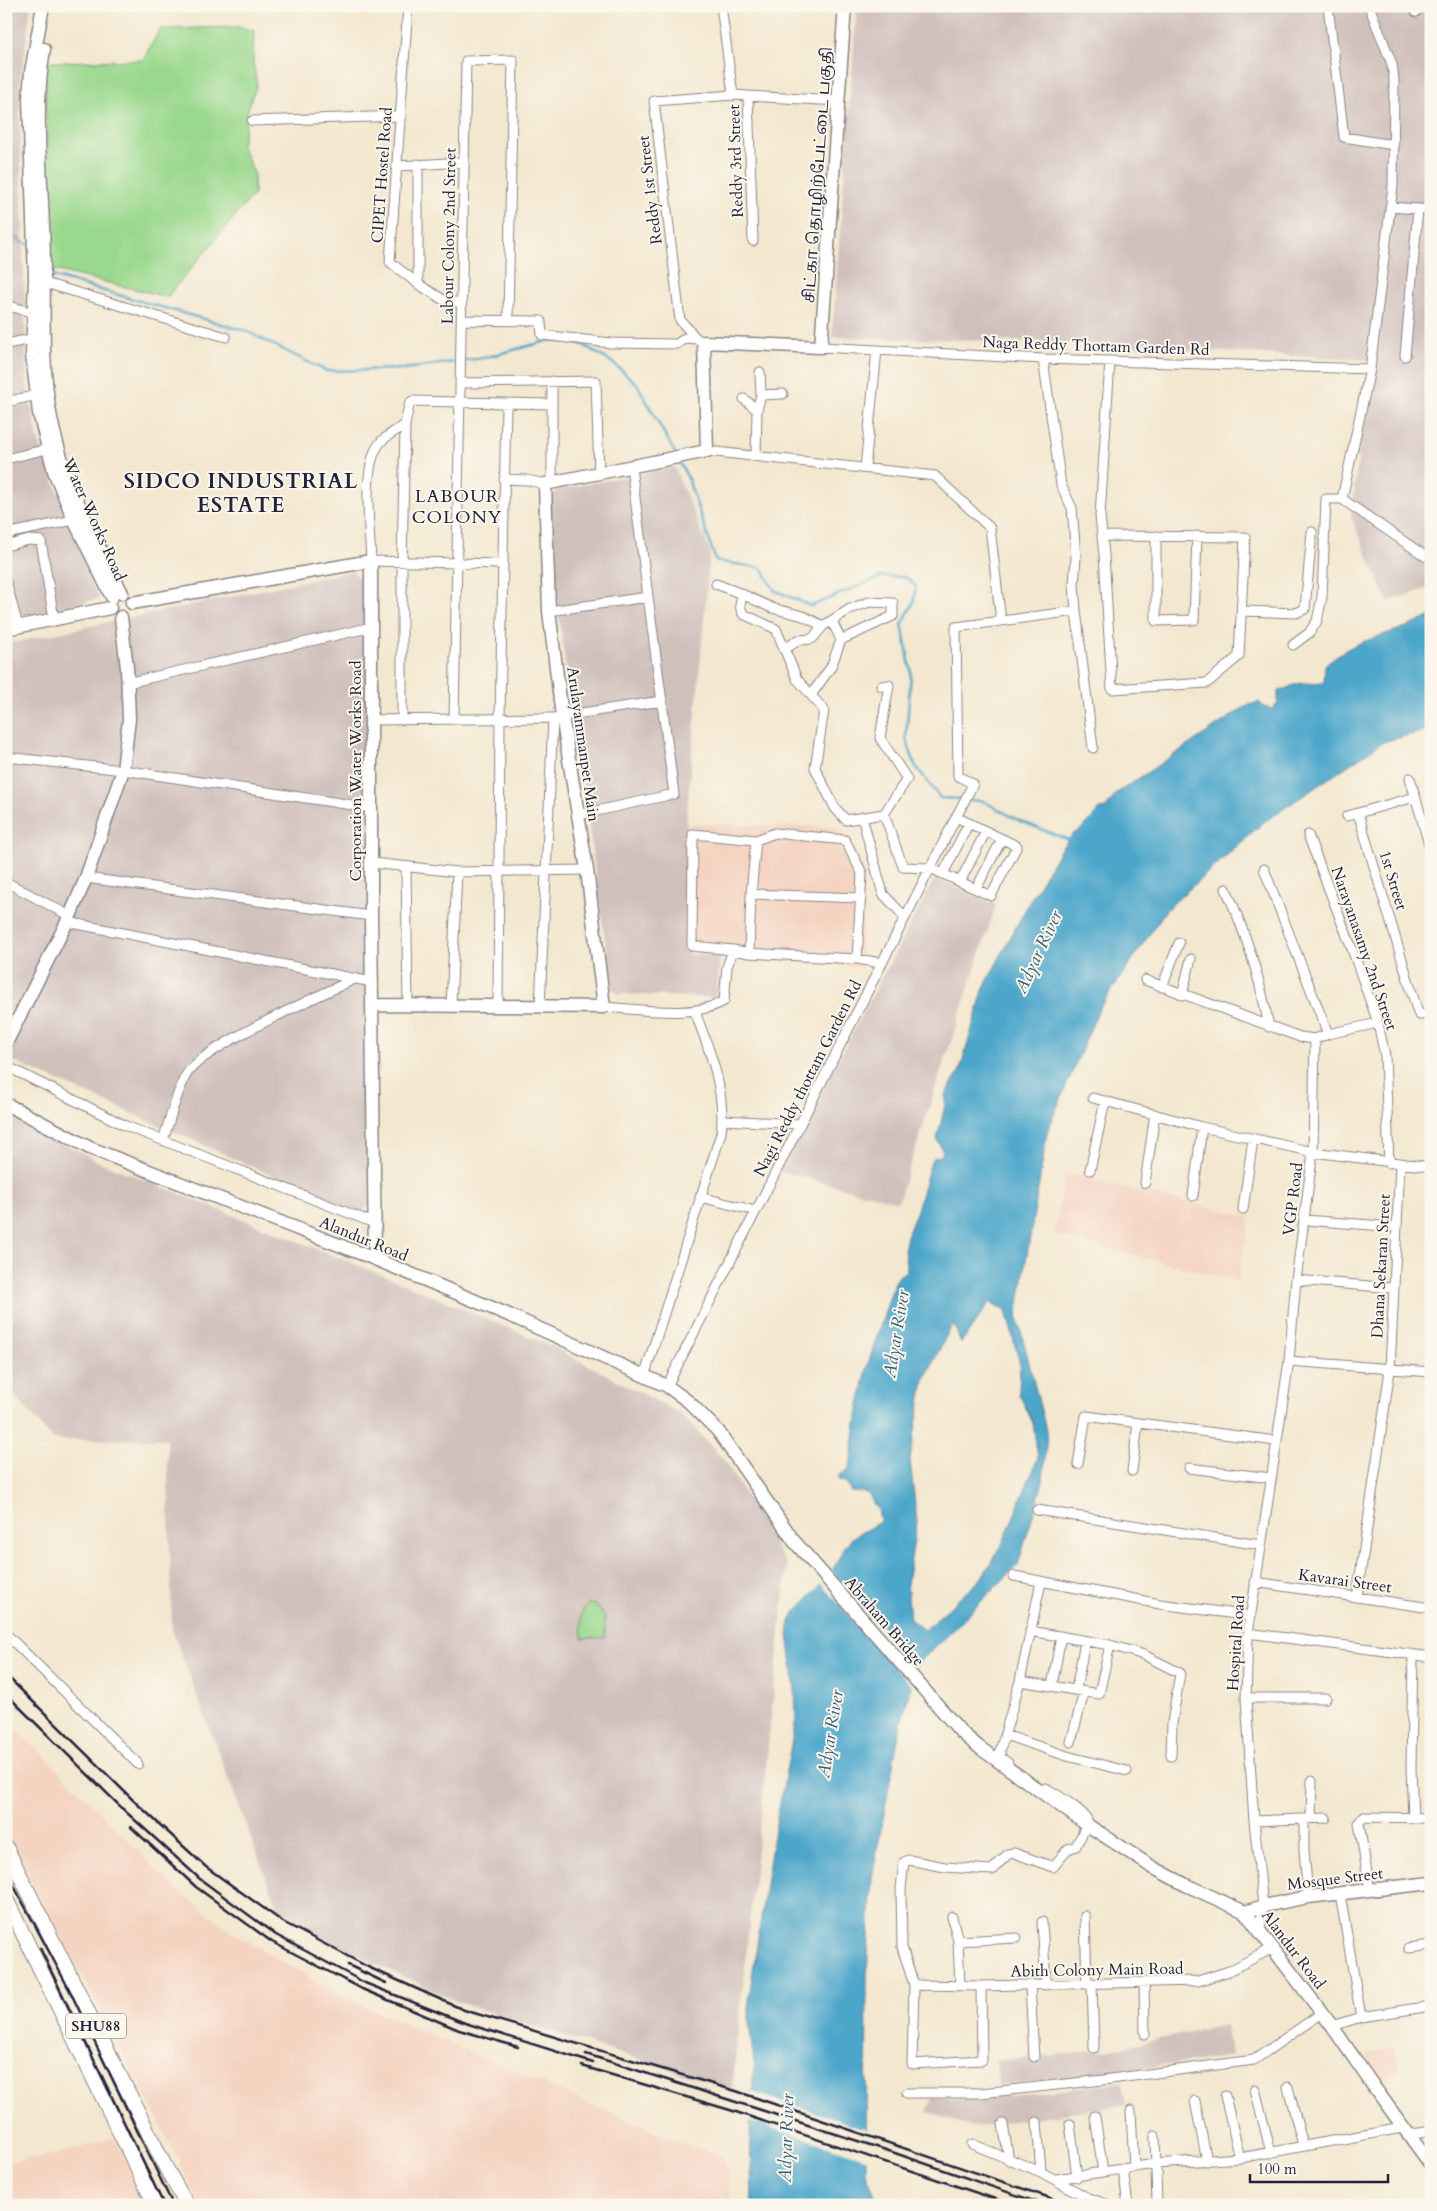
<svg xmlns="http://www.w3.org/2000/svg" width="1437" height="2211" font-family="Cardo,'Noto Serif Tamil',serif">
	<style>
		.built { fill: #f4d3c1 }
		.industrial { fill: #d0c0bc }
		.green { fill: #9ad88d; stroke: #5e7d64 }
		.water { fill: #4ca6ca; stroke: #376482; fill-rule: evenodd }
		.pier { fill: #f3e7cf }
		.lines { fill: none; stroke-linecap: round; stroke-linejoin: round }
		.stream { stroke: #4ca6ca; stroke-width: 2.5 }
		.street-casing { stroke: #8a8485; stroke-width: 11 }
		.secondary-casing { stroke: #8a8485; stroke-width: 15 }
		.primary-casing { stroke: #8a8485; stroke-width: 16 }
		.street { stroke: #fff; stroke-width: 9 }
		.secondary { stroke: #fff; stroke-width: 12 }
		.primary { stroke: #fff; stroke-width: 14 }
		.rail { stroke: #22223b; stroke-width: 2.5 }
		.labels { text-anchor: middle; stroke-width: 4; stroke-linejoin: round; paint-order: stroke }
		.shield { fill: #fbf7ec; stroke: #636270; stroke-width: 1 }
		.shield-label { font-size: 15px; font-weight: bold; fill: #22223b }
		.street-label { font-size: 16px; fill: #22223b; stroke: #fbf7ec }
		.neighbourhood-label { font-size: 18px; letter-spacing: 1px; fill: #22223b; stroke: #fbf7ec }
		.water-label { font-size: 18px; font-style: italic; fill: #355d7b; stroke: #fbf7ec }
		.district-label { font-size: 21px; font-weight: bold; letter-spacing: 1px; fill: #22223b; stroke: #fbf7ec }
	</style>
	<rect width="100%" height="100%" fill="#fbf7ec"/>
	<filter id="ink" filterUnits="userSpaceOnUse"><feTurbulence type="fractalNoise" baseFrequency=".02" numOctaves="2"/><feDisplacementMap in="SourceGraphic" scale="10" xChannelSelector="R" yChannelSelector="G"/><feConvolveMatrix kernelMatrix="1 2 1 2 8 2 1 2 1" color-interpolation-filters="sRGB"/></filter>
	<filter id="wash" filterUnits="userSpaceOnUse"><feTurbulence type="fractalNoise" baseFrequency=".0096" numOctaves="4" result="noise"/><feDisplacementMap in="SourceGraphic" scale="20" xChannelSelector="R" yChannelSelector="G"/><feGaussianBlur stdDeviation="1.12" result="paint"/><feColorMatrix in="noise" values="0 0 0 0 0 0 0 0 0 0 0 0 0 0 0 0 0 1.4 0 .05"/><feComposite in="paint" operator="in"/></filter>
	<g filter="url(#wash)">
		<rect width="100%" height="100%" fill="#f3e7cf"/>
		<!-- built -->
		<path class="built" d="M686,824L841,827L864,869L862,967L689,955Z
			M1065,1174L1250,1217L1238,1281L1054,1235Z
			M6,1718L171,1884L229,1931L343,1997L683,2144L724,2156L732,2205H201L121,2048L6,1835Z
			M1395,2046L1400,2072L1383,2080L1365,2054Z
			M115,2138L148,2205H6V2162L58,2154Z"/>
		<!-- industrial -->
		<path class="industrial" d="M6,6H31L19,95L27,387L39,442L99,599L6,619Z
			M857,6H1431V587L1388,602L1351,517L1370,360L1048,342L832,337Z
			M674,467L710,551L686,824L689,955L720,957L716,998L618,994L612,989L543,507L557,490Z
			M353,571L367,589L370,1204L360,1214L6,1058V644Z
			M935,878L996,905L898,1202L779,1171Z
			M6,1112L97,1161L397,1281L551,1346L681,1414L725,1461L787,1565L732,2089L458,2002L329,1942L277,1907L172,1630L167,1439L54,1440L6,1386Z
			M1226,2025L1232,2056L1070,2079L998,2085L996,2061L1112,2049Z
			M1122,2082L1126,2105L972,2127L927,2112L933,2097L961,2099L1046,2092Z"/>
		<!-- green -->
		<path class="green" d="M238,27L254,30L253,61L257,85L249,104L242,146L254,173V194L167,297L50,269L45,62L143,60L160,29Z
			M590,1604L595,1605L604,1615L605,1638H582L581,1616L584,1608Z"/>
		<!-- water -->
		<path class="water" d="M1431,616V729L1383,742L1264,822L1166,910L1099,1009L1048,1129L1017,1315L1047,1434L1043,1482L1018,1565L917,1665L901,1723L872,1878L867,1976L866,2172L879,2205H752L750,2131L754,2063L749,2023V1997L772,1845L796,1719L795,1690L788,1634L790,1621L796,1611L829,1577L844,1548L853,1537L880,1522L878,1509C872,1505 872,1495 864,1492C860,1491 855,1493 851,1492L846,1482L839,1481V1475L847,1472L850,1466L858,1409L868,1364L894,1284L898,1277L907,1270L904,1250L907,1236L917,1210L931,1161L933,1158L941,1156L943,1152L937,1139L946,1101L945,1095L960,1070L984,987L1032,897L1061,849L1072,835L1083,828L1100,809L1106,808L1117,793L1246,706L1259,702L1264,707L1272,709L1278,702V692C1287,688 1295,683 1305,683C1312,683 1317,685 1324,682L1325,665C1354,637 1397,635 1431,616ZM990,1302L1006,1311L1020,1365L1019,1394L1033,1423L1038,1458L1001,1547L980,1580L924,1630L910,1619L907,1584L917,1522L910,1460L924,1380L953,1323L961,1343Z"/>
		<!-- pier -->
		<path class="pier" d="M830,1569L918,1669L913,1687L820,1583Z
			M749,2091L869,2130L868,2159L748,2120Z"/>
		<g class="lines">
			<!-- stream -->
			<path class="stream" d="M6,233L29,245
				M48,275L246,331L326,371L404,369L483,358L551,340L582,344L613,363L637,384L675,453
				M678,460L687,476L716,561L762,568L774,590L811,606L883,576L905,577L916,586L914,602L902,624L911,672L906,738L915,765L940,798L963,799
				M969,800L983,801L1020,821L1069,840"/>
		</g>
	</g>
	<g filter="url(#ink)">
		<g class="lines">
			<!-- street casing -->
			<g class="street-casing">
				<path id="street" d="M408,6L390,262L418,284L447,302H462
					M721,6L733,95
					M1328,6L1344,137L1393,145
					M1369,6L1392,64L1394,79L1393,186L1370,369L1342,499L1425,556L1431,552
					M1415,6L1416,12
					M748,96L839,101
					M252,121L401,116
					M398,166L464,162
					M1390,207L1431,210
					M45,283L226,337
					M418,284V164
					M6,305L37,314
					M462,320L541,321L542,335L611,343L677,344L685,338L697,339
					M704,342L697,339L680,320L654,101L733,95L748,96L753,241
					M6,344L32,339
					M821,347L1043,359L1370,369
					M1405,356L1418,209
					M1043,359L1061,485L1072,508L1076,557L1074,585L1076,611L1093,748
					M760,372L761,395L783,394
					M552,381V481
					M461,383L596,381L599,474
					M744,399L757,410
					M6,402L37,395
					M405,425C397,430 385,436 380,443C361,465 370,533 371,561L502,564
					M707,451L935,476L990,528L1001,621
					M756,456L757,410L761,395
					M6,459L47,449
					M865,468L877,350
					M504,479L527,480L545,484
					M6,534L74,520
					M1102,536L1245,537L1239,656L1207,683L1112,689L1104,555L1100,516L1110,361
					M1156,536V621L1194,620L1197,536
					M6,546L29,540L41,541L54,619
					M6,582L18,626
					M716,584L742,594
					M549,611L648,597
					M1242,611L1296,613L1305,609L1312,532
					M832,621L841,640
					M1293,645L1309,633L1317,621L1322,597L1326,499H1342
					M784,650L798,640L812,639L823,626
					M127,683L372,627
					M811,695L831,667L841,640L893,616V603L869,602L850,609L823,626L803,616L772,608L742,594L740,606L743,614L776,629L797,679L824,710L815,768L835,808L846,820L884,814L907,779L880,738L889,685L881,686
					M562,716L662,701
					M402,719V562L405,425L409,405L412,401L552,404
					M454,719L466,61L513,60L508,319
					M370,720L553,718L540,1007
					M6,757L123,770L372,808
					M1410,778L1431,851
					M1415,797L1358,813L1418,1013L1420,1015L1431,1013
					M884,814L903,867L930,868L991,896L1017,846L956,817
					M578,815L674,794L631,467
					M1347,816L1358,813
					M862,817L883,894L905,917
					M1308,835L1352,949L1378,1023L1385,1056L1389,1163
					M756,840L775,833L845,840L862,873L857,959
					M372,863L457,872L587,870
					M406,867L408,1006
					M1264,869L1328,1034
					M943,874L969,823
					M86,878L371,916
					M6,882L70,916
					M960,882L986,831
					M976,889L1002,839
					M1226,889C1246,933 1260,978 1269,1027
					M751,894L861,898
					M67,922L372,982
					M733,950L692,946L693,834L756,840L751,894L749,953
					M1145,980L1300,1037L1315,1039L1328,1034L1378,1023
					M1162,987L1179,943
					M1182,995L1191,959
					M451,1005L457,872
					M498,1006L500,718L506,404
					M604,1007C639,1009 694,1019 724,1001L727,967L733,950L749,953L857,959L882,963
					M6,1066L126,1126L374,1223
					M1093,1098L1202,1127L1313,1152L1431,1167
					M723,1120L800,1124
					M163,1140C170,1120 176,1094 186,1075C201,1047 320,996 354,979
					M1090,1170L1105,1101
					M1145,1183L1155,1114
					M1193,1196L1202,1127
					M700,1197L756,1211
					M1243,1209L1253,1139
					M1305,1220L1397,1227
					M1296,1280L1393,1288
					M1289,1361L1431,1372
					M644,1377L721,1133C726,1091 710,1051 695,1012
					M667,1386L973,784L958,776L956,627L1076,611
					M1078,1464L1086,1416L1276,1441
					M1189,1468L1271,1478
					M1132,1471L1138,1423
					M1037,1510L1260,1545
					M1014,1576L1160,1604L1251,1616
					M1255,1582L1431,1608
					M1357,1597L1390,1370L1400,1164
					M1030,1631L1110,1645L1144,1655L1180,1673L1172,1723L1171,1756
					M1248,1633L1431,1657
					M6,1634L138,1764
					M1413,1656L1411,1768L1413,1818
					M1020,1681L1099,1694L1110,1645
					M1052,1686L1061,1636
					M1076,1690L1085,1641
					M1246,1698H1326
					M1005,1735L1067,1756L1127,1771
					M1071,1742L1084,1692
					M1008,1763L1001,1758L1000,1751L1020,1681L1041,1582
					M1254,1821L1326,1818
					M1370,1891L1359,1823L1363,1817L1431,1818
					M1340,1894L1361,2017
					M1308,1897L1304,1850V1819L1311,1818L1312,1781
					M1085,1916L1087,1984
					M952,1917L958,1941L960,1985
					M1042,1922L1046,1985
					M1260,1929L1263,1906L1254,1821L1246,1698L1248,1633L1289,1361L1296,1280L1313,1152L1315,1039
					M958,1941L1017,1938
					M1409,1948L1431,1945
					M1092,1983L1094,2048
					M1144,1983L1145,2034
					M914,1985L981,1986L1198,1981L1229,1971L1273,1948
					M1030,1985L1034,2057
					M981,1986L982,2060L912,2064L914,1985L902,1947L901,1889L904,1862L909,1860L945,1867L992,1870L1008,1854L1014,1853L1053,1867L1068,1849L1076,1846C1079,1839 1087,1828 1087,1820C1086,1812 1054,1793 1046,1788
					M1332,2026L1361,2017L1431,2006
					M1288,2087L1303,2146
					M1255,2089L1271,2153
					M907,2093H981L1103,2080L1254,2060L1322,2013
					M1225,2096L1240,2158
					M1195,2101L1207,2161
					M1131,2111L1134,2167
					M1095,2116L1103,2172
					M1037,2122L1041,2172
					M1003,2124L1009,2160
					M1070,2124L1077,2177
					M1408,2135L1431,2131
					M1155,2136L1157,2205
					M972,2144L1041,2172L1088,2198L1110,2205
					M1123,2169L1128,2205
					M1056,2179L1155,2164L1240,2158L1402,2128"/>
			</g>
			<!-- secondary casing -->
			<g class="secondary-casing">
				<path id="secondary" d="M43,6L31,72L29,98L35,278L32,354L39,413L54,471L74,520L112,597
					M44,49C34,107 41,168 43,226C46,284 40,342 48,400C57,469 91,532 122,593
					M132,603L371,561V916L375,1259
					M6,629L110,608
					M372,1005L604,1007L587,870L562,716L549,611L545,484L707,451L704,342L821,347L845,6
					M6,1043L70,916L86,878L123,770L129,719L127,668L121,617
					M6,1104L90,1148L375,1259L509,1315L667,1386L689,1402L718,1431L794,1541L961,1732L980,1748L1086,1824L1152,1867L1186,1885L1245,1912L1332,2026L1374,2087L1431,2165
					M1245,1912L1263,1906L1308,1897L1431,1883"/>
			</g>
			<!-- primary casing -->
			<g class="primary-casing">
				<path id="primary" d="M6,1847L166,2168L187,2205
					M6,1899L155,2205"/>
			</g>
			<!-- street -->
			<use href="#street" class="street"/>
			<!-- secondary -->
			<use href="#secondary" class="secondary"/>
			<!-- primary -->
			<use href="#primary" class="primary"/>
			<!-- rail -->
			<path class="rail" d="M6,1675L133,1800L206,1867L283,1922L368,1967L464,2010L736,2091L1071,2205
				M6,1694L126,1812L200,1879L276,1935L365,1983L465,2023L593,2063
				M131,1827L196,1887L272,1942L362,1989L459,2030L518,2047
				M6,1871L69,1989L173,2205
				M40,1948L164,2205
				M348,1965L386,1983
				M586,2054L889,2151L1045,2205
				M582,2066L730,2110L1013,2205"/>
		</g>
	</g>
	<g class="labels">
		<!-- shield labels -->
		<rect class="shield" x="66" y="2013.5" width="60" height="25" rx="4"/>
		<g class="shield-label">
			<text x="96" y="2031">SHU88</text>
		</g>
		<!-- street labels -->
		<g class="street-label">
			<text transform="translate(735 161) rotate(-92)" y="6">Reddy 3rd Street</text>
			<text transform="translate(381 175) rotate(-86)" y="6">CIPET Hostel Road</text>
			<text transform="translate(817 175) rotate(-86)" y="6">சிட்கா தொழிற்பேட்டை பகுதி</text>
			<text transform="translate(649 190) rotate(-97)" y="6">Reddy 1st Street</text>
			<text transform="translate(448 236) rotate(-89)" y="6">Labour Colony 2nd Street</text>
			<text transform="translate(1096 345) rotate(2)" y="6">Naga Reddy Thottam Garden Rd</text>
			<text transform="translate(95 519) rotate(66)" y="6">Water Works Road</text>
			<text transform="translate(584 744) rotate(82)" y="6">Arulayammanpet Main</text>
			<text transform="translate(355 771) rotate(-90)" y="6">Corporation Water Works Road</text>
			<text transform="translate(1394 880) rotate(73)" y="6">1st Street</text>
			<text transform="translate(1365 948) rotate(71)" y="6">Narayanasamy 2nd Street</text>
			<text transform="translate(807 1078) rotate(-63)" y="6">Nagi Reddy thottam Garden Rd</text>
			<text transform="translate(1292 1199) rotate(-83)" y="6">VGP Road</text>
			<text transform="translate(364 1238) rotate(22)" y="6">Alandur Road</text>
			<text transform="translate(1380 1266) rotate(-87)" y="6">Dhana Sekaran Street</text>
			<text transform="translate(1345 1580) rotate(8)" y="6">Kavarai Street</text>
			<text transform="translate(885 1621) rotate(49)" y="6">Abraham Bridge</text>
			<text transform="translate(1235 1643) rotate(-86)" y="6">Hospital Road</text>
			<text transform="translate(1335 1878) rotate(-7)" y="6">Mosque Street</text>
			<text transform="translate(1294 1949) rotate(53)" y="6">Alandur Road</text>
			<text transform="translate(1097 1969) rotate(-1)" y="6">Abith Colony Main Road</text>
		</g>
		<!-- neighbourhood labels -->
		<g class="neighbourhood-label">
			<text x="457" y="502">LABOUR<tspan x="457" dy="21">COLONY</tspan></text>
		</g>
		<!-- water labels -->
		<g class="water-label">
			<text transform="translate(1038 952) rotate(-65)" y="6">Adyar River</text>
			<text transform="translate(896 1334) rotate(-81)" y="6">Adyar River</text>
			<text transform="translate(830 1734) rotate(-81)" y="6">Adyar River</text>
			<text transform="translate(786 2138) rotate(-88)" y="6">Adyar River</text>
		</g>
		<!-- district labels -->
		<g class="district-label">
			<text x="241" y="488">SIDCO INDUSTRIAL<tspan x="241" dy="24">ESTATE</tspan></text>
		</g>
	</g>
	<!-- margin -->
	<rect width="1437" height="2211" fill="none" stroke="#fbf7ec" stroke-width="25"/>
	<!-- scale -->
	<path d="M1250 2174v8h138v-8" fill="none" stroke="#22223b" stroke-width="2.5"/>
	<text x="1257" y="2174" font-size="15" fill="#22223b" stroke="#fbf7ec" stroke-width="4" paint-order="stroke">100 m</text>
</svg>
